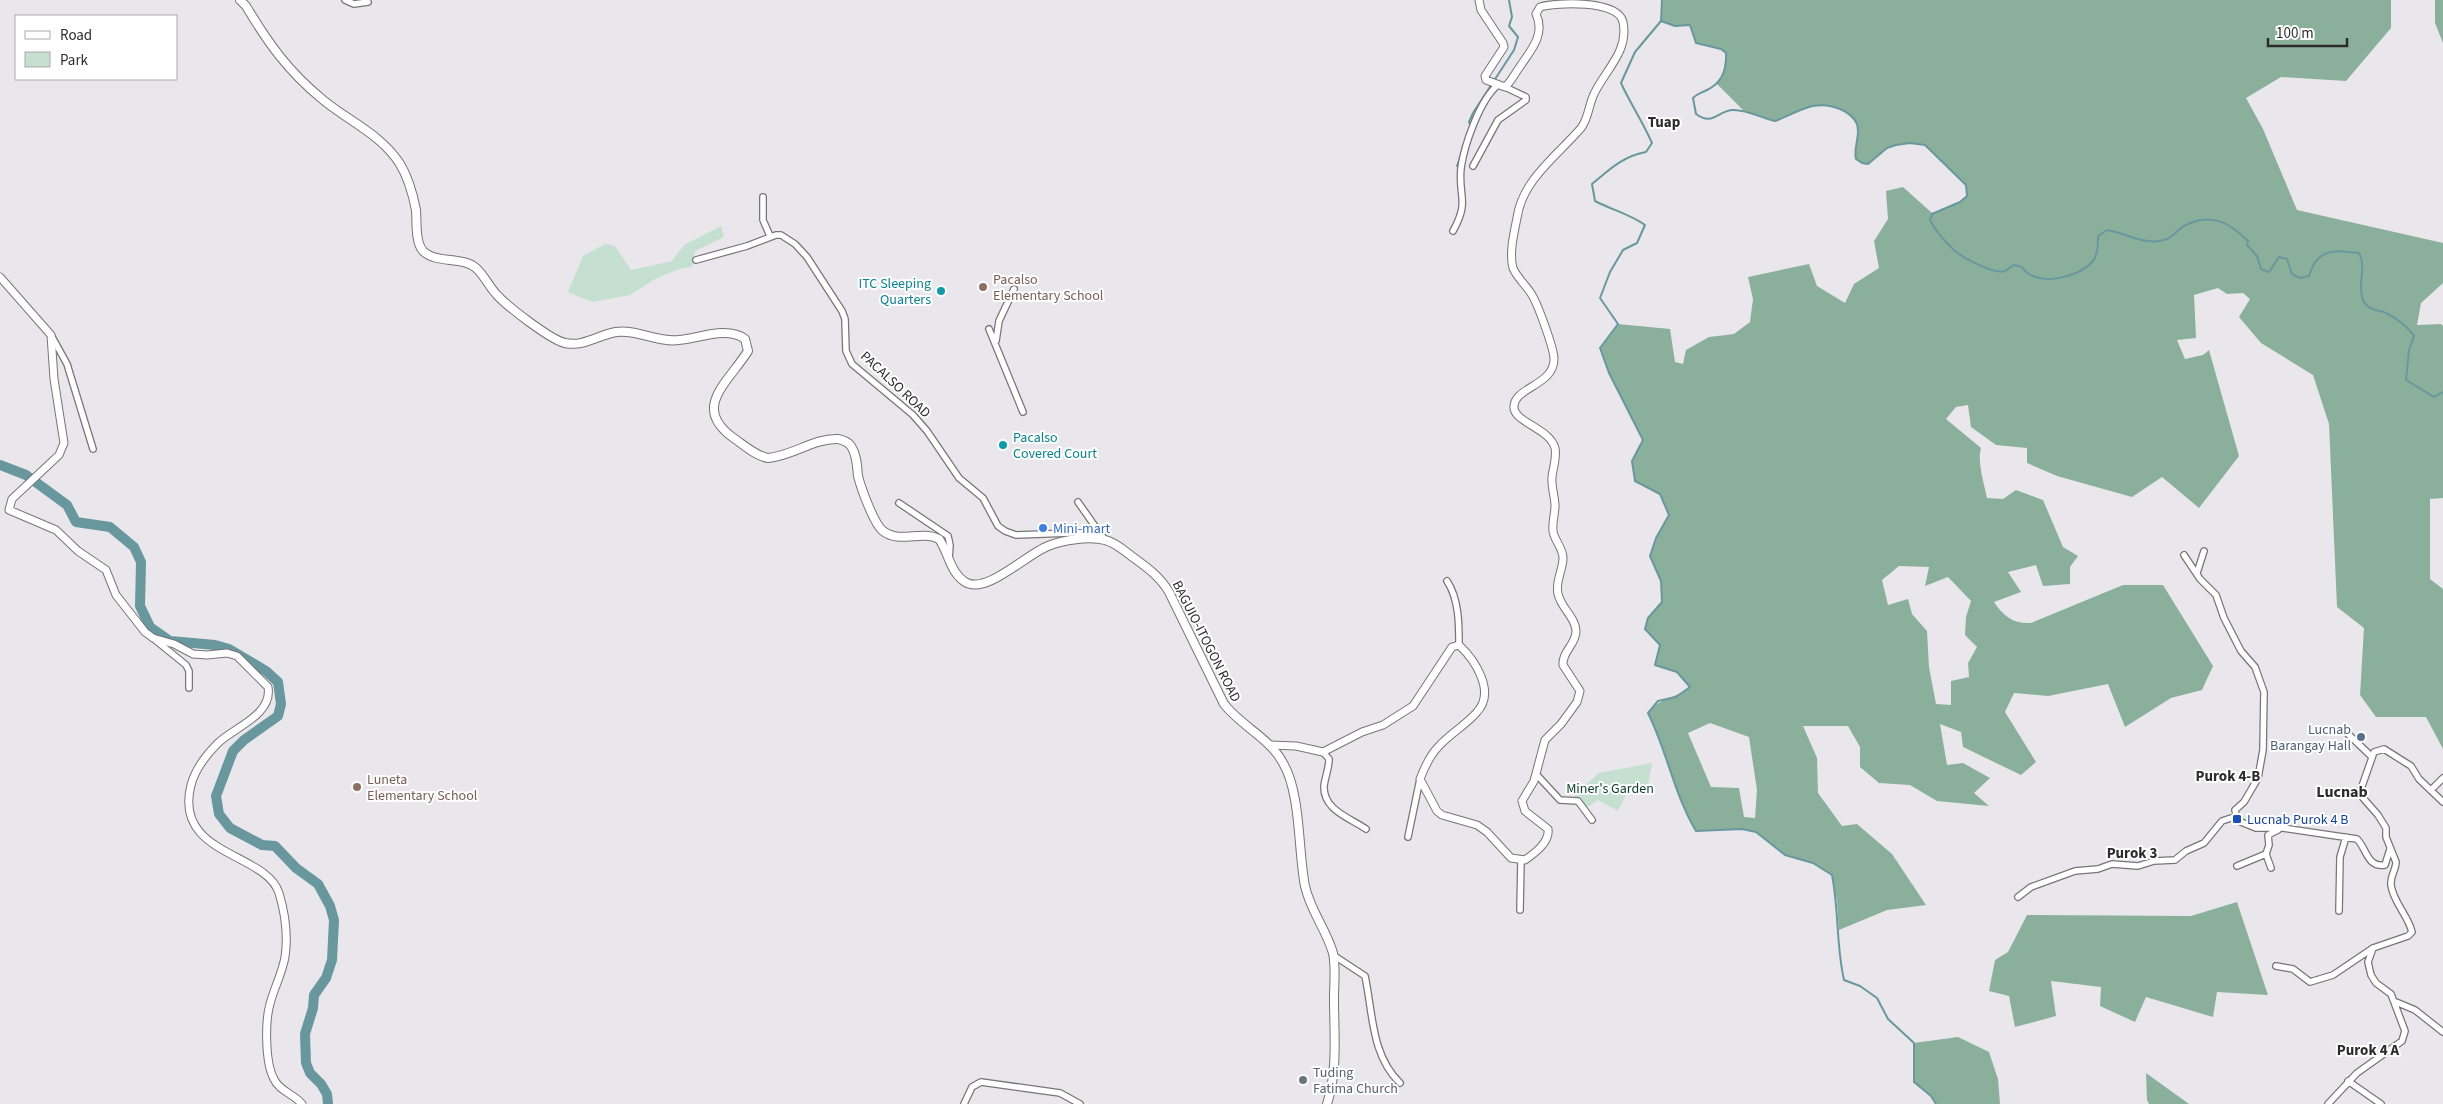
<svg xmlns="http://www.w3.org/2000/svg" width="2443" height="1104" font-family="'Source Sans 3',sans-serif">
	<style>
		.green { fill: #c5dfd0 }
		.forest { fill: #8ab09c; fill-rule: evenodd }
		.lines { fill: none; stroke-linecap: round; stroke-linejoin: round }
		.stream { stroke: #69979e; stroke-width: 2 }
		.river { stroke: #69979e; stroke-width: 10 }
		.minor-casing { stroke: #767578; stroke-width: 8 }
		.tertiary-casing { stroke: #767578; stroke-width: 9 }
		.secondary-casing { stroke: #767578; stroke-width: 10 }
		.minor { stroke: #fff; stroke-width: 5.5 }
		.tertiary { stroke: #fff; stroke-width: 7 }
		.secondary { stroke: #fff; stroke-width: 8 }
		.education-dot { fill: #8d6e63; stroke: #fff; stroke-width: 2 }
		.culture-dot { fill: #0f9aa8; stroke: #fff; stroke-width: 2 }
		.shop-dot { fill: #3f7fe0; stroke: #fff; stroke-width: 2 }
		.service-dot { fill: #5c6f8a; stroke: #fff; stroke-width: 2 }
		.transit-dot { fill: #1a4fb4; stroke: #fff; stroke-width: 2 }
		.worship-dot { fill: #6b7280; stroke: #fff; stroke-width: 2 }
		.labels { text-anchor: middle; stroke-width: 4; stroke-linejoin: round; paint-order: stroke }
		.education-label { font-size: 14px; fill: #785e54; stroke: #fff; text-anchor: start }
		.culture-label { font-size: 14px; fill: #0d838f; stroke: #fff; text-anchor: end }
		.street-label { font-size: 14px; fill: #2d2c2d; stroke: #fff }
		.shop-label { font-size: 14px; fill: #366cbe; stroke: #fff; text-anchor: start }
		.service-label { font-size: 14px; fill: #4e5e75; stroke: #fff; text-anchor: end }
		.park-label { font-size: 14px; fill: #0c3f2a; stroke: #fff }
		.transit-label { font-size: 14px; fill: #164399; stroke: #fff; text-anchor: start }
		.worship-label { font-size: 14px; fill: #5b616d; stroke: #fff; text-anchor: start }
		.neighbourhood-label { font-size: 15px; font-weight: bold; fill: #2d2c2d; stroke: #fff }
		.quarter-label { font-size: 16px; font-weight: bold; fill: #2d2c2d; stroke: #fff }
	</style>
	<rect width="100%" height="100%" fill="#e9e7eb"/>
	<!-- green -->
	<path class="green" d="M721,226L724,237L695,251L692,267L679,269L655,279L630,295L592,302L568,292L583,256L605,244L615,246L631,270L672,261L684,245Z
		M1652,763L1648,785L1628,791L1618,811L1598,800L1586,808L1574,795L1599,773Z"/>
	<!-- forest -->
	<path class="forest" d="M1662,0H2391V28L2346,81L2281,77L2246,98L2263,129L2297,210L2443,243V283L2421,303L2417,325L2441,324L2443,326V498L2430,499V579L2443,589V749L2426,717H2376L2360,695L2364,628L2337,607L2329,424L2313,375L2261,343L2239,317L2250,299L2243,293L2227,294L2218,288L2194,295L2196,338L2177,340L2185,359L2203,355L2209,350L2239,456L2199,508L2162,477L2132,497L2057,476L2027,463V448L1996,445L1971,427L1968,405L1956,407L1946,419L1981,448C1977,462 1984,483 1987,498L2003,499L2016,490L2043,500L2063,547L2078,556L2070,567V584L2043,586L2036,565L2008,572L2021,592L1994,602C2004,617 2014,624 2031,623L2123,585H2163L2213,666L2202,690L2171,698L2125,727L2108,684L2048,696L2014,693L2005,712L2036,762L2021,775L1963,747L1961,732L1940,724L1947,765L1963,763L1990,778L1974,793L1989,806L1937,801L1910,785L1879,783L1860,767V747L1848,726H1803L1817,758L1818,793L1842,826L1857,824L1892,854L1926,905L1887,910L1839,930L1837,901L1832,875L1813,863L1785,855L1756,832L1742,829L1696,831C1674,794 1667,751 1648,713C1662,696 1673,700 1690,687L1677,672L1655,665L1660,645L1645,629L1648,618L1662,602L1661,581L1650,556L1656,538L1669,515L1660,494L1635,481L1632,461L1643,439L1609,373L1600,348L1618,324L1670,329L1675,362L1683,364L1686,350L1709,337L1734,334L1750,322L1753,299L1748,277L1809,264L1817,286L1845,303L1854,284L1879,268L1874,241L1888,219L1886,191L1903,187L1932,213L1960,202L1967,195L1966,185L1925,145L1910,143L1896,145L1887,148L1868,164L1862,163L1856,159C1854,148 1860,138 1857,127C1856,119 1849,114 1842,110C1816,98 1799,113 1775,121L1743,110L1717,84L1723,75L1726,53L1721,49L1696,43L1690,25L1675,26L1661,21ZM1899,566L1929,567L1925,586L1948,577L1971,601L1966,617L1965,635L1977,647L1968,663L1969,677L1951,681V705L1936,704L1929,667L1927,631L1912,614L1908,599L1888,605L1882,580ZM1710,723L1749,737L1757,790L1755,818L1744,817L1739,788L1711,787L1688,733Z
		M2435,0H2443V43L2435,23Z
		M2237,902L2268,995L2217,992L2213,1017L2146,997L2135,1022L2100,1006L2101,987L2051,981L2056,1016L2015,1027L2009,996L1989,991L1995,960L2008,952L2027,915L2191,916Z
		M1958,1037L1989,1052L1998,1079L2000,1104H1936L1931,1096L1914,1082V1043Z
		M2146,1073L2189,1104H2149L2147,1100Z"/>
	<g class="lines">
		<!-- stream -->
		<path class="stream" d="M1662,0L1661,21L1635,52L1621,83C1630,103 1643,122 1652,143L1646,152C1623,156 1609,170 1592,184L1595,201C1612,210 1630,214 1645,225L1637,243L1623,250L1610,272L1600,298L1618,324L1600,348L1609,373L1643,440L1632,461L1635,481L1660,494L1669,515L1656,538L1650,556L1661,581L1662,602L1648,618L1645,629L1660,645L1655,665L1677,672L1690,687L1676,697L1658,701L1648,713C1667,751 1674,794 1696,831L1742,829L1756,832L1785,855L1813,863L1832,875C1839,910 1836,945 1844,980L1860,986L1877,998L1888,1019L1914,1043V1082L1931,1096L1936,1104
			M1661,21L1675,26L1690,25L1696,43L1721,49L1726,53C1727,69 1722,83 1707,90C1701,93 1698,93 1693,98L1696,114C1713,126 1716,112 1732,110C1747,109 1761,118 1775,121C1798,113 1814,98 1840,109C1847,112 1854,117 1857,124C1861,136 1853,147 1856,159L1862,163L1868,164L1887,148L1896,145L1910,143L1925,145L1966,185L1967,196L1960,202L1932,214L1930,220C1935,230 1946,243 1954,250C1961,257 1995,275 2005,271C2008,270 2011,266 2014,265L2022,267C2035,288 2078,278 2092,262C2098,255 2098,245 2098,236L2107,230C2126,233 2147,247 2167,239C2174,236 2179,228 2186,225C2212,213 2229,222 2248,241L2247,245L2257,256L2261,269L2269,272L2279,257L2287,259L2292,274L2300,278L2309,276C2317,248 2334,250 2359,253C2367,267 2357,284 2363,300C2368,311 2377,309 2386,313C2396,318 2408,327 2414,336L2409,350L2406,380L2434,397L2443,392
			M1471,127L1469,122L1473,113L1514,50L1518,37L1509,26L1512,17L1509,0
			M1457,166L1463,150"/>
		<!-- river -->
		<path class="river" d="M0,465L26,475L67,505L76,522L110,527L134,547L141,562L140,606L150,627L170,641L215,645L229,649L266,671L278,682L281,704L278,716L244,740L233,751L216,796L219,814L230,828L262,845L275,846L296,868L318,884L330,906L334,920L332,960L326,978L314,995L313,1008L305,1034L306,1063L310,1073L321,1084L327,1094L328,1104"/>
		<!-- minor casing -->
		<g class="minor-casing">
			<path id="minor" d="M345,0L354,4L368,2
				M1473,166L1498,120L1526,100V97L1505,87
				M763,197V220L770,236
				M1453,231C1470,200 1458,198 1461,168C1464,146 1480,99 1498,85
				M696,260L747,246L776,235H781L795,244L807,257L842,311L845,319L846,351L852,364L913,415L927,431L959,478L983,498L998,526L1005,531L1016,535L1099,532L1105,540
				M989,329L1023,412
				M51,335L67,364L93,449
				M996,341L999,321L1014,289
				M1078,502L1099,532
				M899,503L948,536L950,545L949,559
				M2184,555L2200,579L2216,595L2224,618L2241,651L2255,667L2264,692L2263,750L2258,778L2244,802L2235,810L2237,819
				M2197,573L2204,551
				M1447,581C1459,599 1459,624 1459,645
				M154,639L186,665L189,671V688
				M2348,734L2371,756
				M1323,752L1329,759C1329,769 1325,777 1324,786C1323,810 1350,818 1366,829
				M1536,774L1560,800L1578,801L1592,820
				M2431,790L2443,778
				M1408,837L1420,779
				M2266,854L2271,868
				M2237,866L2266,854L2269,845L2268,835L2278,830
				M2018,897L2031,887L2075,871L2098,869L2112,864L2138,866L2154,861L2175,860L2186,851L2204,843L2222,821L2231,818L2256,828H2283L2357,839C2367,849 2367,868 2385,865L2390,849
				M1520,910L1521,860
				M2339,911L2340,857L2346,837
				M1333,955L1365,976C1373,1013 1371,1055 1400,1083
				M2276,966L2293,969L2310,982L2333,975L2373,948
				M2396,1002L2415,1010L2443,1032
				M2348,1081L2381,1104
				M964,1104L972,1087L981,1082L1060,1093L1080,1104
				M2328,1104L2357,1073L2402,1041L2405,1031L2391,994L2376,983L2371,975L2368,962L2373,948L2408,936L2412,932C2408,915 2393,902 2391,885C2390,876 2396,870 2396,862L2386,837V828L2378,815L2363,798L2361,789L2374,752L2384,749L2411,766L2419,779L2443,802"/>
		</g>
		<!-- tertiary casing -->
		<g class="tertiary-casing">
			<path id="tertiary" d="M0,277L51,335L54,379L64,443L59,455L12,499L9,510L56,530L78,551L106,570L116,595L145,632L153,638L174,644L193,654L207,655L227,653L237,656L268,687C273,715 233,728 218,743C207,754 195,770 191,785C173,856 266,852 279,893C285,913 288,937 285,957C282,974 274,988 270,1004C265,1021 265,1063 274,1079C279,1091 294,1094 302,1104
				M1269,745L1296,746L1323,752L1362,732L1383,725L1413,706L1452,647L1459,645C1475,660 1496,692 1477,712C1466,725 1451,733 1439,746C1430,755 1425,766 1420,779L1437,811L1442,815L1477,825L1487,832L1511,858L1525,860C1535,853 1550,842 1548,829L1525,811L1522,801L1534,781L1545,740L1561,724L1577,702L1580,691L1563,665C1562,651 1576,645 1576,631C1576,618 1561,608 1558,594C1555,581 1563,570 1563,558C1563,548 1554,540 1553,531C1552,522 1555,514 1555,506C1555,497 1551,486 1552,477C1553,468 1557,457 1555,448C1550,428 1512,422 1514,406C1515,387 1555,385 1554,358C1553,346 1538,305 1532,295C1527,286 1517,278 1513,268C1509,253 1514,233 1517,218C1522,180 1558,155 1581,128C1588,120 1589,104 1594,94C1605,70 1629,52 1623,22C1618,0 1557,2 1540,7L1536,14C1546,35 1530,51 1519,68C1514,75 1511,82 1505,87L1486,80L1485,76L1504,47L1503,43L1481,10L1479,0"/>
		</g>
		<!-- secondary casing -->
		<g class="secondary-casing">
			<path id="secondary" d="M240,0L246,6C268,43 288,71 322,99C348,121 381,134 400,164C408,177 413,195 416,210C417,222 415,242 423,251C436,264 462,256 476,268C485,276 489,287 497,295C508,307 551,340 565,343C584,347 598,335 616,332C638,329 658,343 679,340C700,338 727,326 745,339L748,351C728,383 690,408 735,439C745,446 756,456 768,458C792,456 814,438 838,439C843,440 848,442 851,446C857,455 857,466 858,476C861,488 874,524 883,531C900,544 921,530 939,539C949,553 950,574 967,583C988,593 1027,554 1048,546C1063,540 1088,536 1105,540C1115,542 1126,552 1134,558C1148,568 1160,577 1169,592L1224,704C1241,726 1270,738 1283,763C1301,793 1298,851 1305,886C1310,910 1326,929 1333,953C1336,967 1334,984 1334,998C1334,1034 1338,1070 1327,1104"/>
		</g>
		<!-- minor -->
		<use href="#minor" class="minor"/>
		<!-- tertiary -->
		<use href="#tertiary" class="tertiary"/>
		<!-- secondary -->
		<use href="#secondary" class="secondary"/>
	</g>
	<!-- markers -->
	<g class="education-dot">
		<circle cx="983" cy="287" r="5"/>
		<circle cx="357" cy="787" r="5"/>
	</g>
	<g class="culture-dot">
		<circle cx="941" cy="291" r="5"/>
		<circle cx="1003" cy="445" r="5"/>
	</g>
	<circle class="shop-dot" cx="1043" cy="528" r="5"/>
	<circle class="service-dot" cx="2361" cy="737" r="5"/>
	<rect class="transit-dot" x="2232" y="814" width="10" height="10" rx="2.5"/>
	<circle class="worship-dot" cx="1303" cy="1080" r="5"/>
	<g class="labels">
		<!-- education labels -->
		<g class="education-label">
			<text x="993" y="284">Pacalso<tspan x="993" dy="16">Elementary School</tspan></text>
			<text x="367" y="784">Luneta<tspan x="367" dy="16">Elementary School</tspan></text>
		</g>
		<!-- culture labels -->
		<g class="culture-label">
			<text x="931" y="288">ITC Sleeping<tspan x="931" dy="16">Quarters</tspan></text>
			<text x="1013" y="442" text-anchor="start">Pacalso<tspan x="1013" dy="16">Covered Court</tspan></text>
		</g>
		<!-- street labels -->
		<g class="street-label">
			<text transform="translate(896 384) rotate(43)" y="5">PACALSO ROAD</text>
			<text transform="translate(1207 641) rotate(63)" y="5">BAGUIO-ITOGON ROAD</text>
		</g>
		<!-- shop labels -->
		<g class="shop-label">
			<text x="1053" y="533">Mini-mart</text>
		</g>
		<!-- service labels -->
		<g class="service-label">
			<text x="2351" y="734">Lucnab<tspan x="2351" dy="16">Barangay Hall</tspan></text>
		</g>
		<!-- park labels -->
		<g class="park-label">
			<text x="1610" y="793">Miner's Garden</text>
		</g>
		<!-- transit labels -->
		<g class="transit-label">
			<text x="2247" y="824">Lucnab Purok 4 B</text>
		</g>
		<!-- worship labels -->
		<g class="worship-label">
			<text x="1313" y="1077">Tuding<tspan x="1313" dy="16">Fatima Church</tspan></text>
		</g>
		<!-- neighbourhood labels -->
		<g class="neighbourhood-label">
			<text x="1664" y="127">Tuap</text>
			<text x="2228" y="781">Purok 4-B</text>
			<text x="2132" y="858">Purok 3</text>
			<text x="2368" y="1055">Purok 4 A</text>
		</g>
		<!-- quarter labels -->
		<g class="quarter-label">
			<text x="2342" y="797">Lucnab</text>
		</g>
	</g>
	<!-- legend -->
	<rect x="15" y="15" width="162" height="65" fill="#ffffff" stroke="#ababab"/>
	<rect x="25" y="31" width="25" height="8" fill="#ffffff" stroke="#ababab"/>
	<text x="60" y="40" font-size="15" fill="#2d2c2d">Road</text>
	<rect x="25" y="52" width="25" height="15" fill="#c5dfd0" stroke="#ababab"/>
	<text x="60" y="65" font-size="15" fill="#2d2c2d">Park</text>
	<!-- scale -->
	<path d="M2268 38v8h79v-8" fill="none" stroke="#2d2c2d" stroke-width="2.5"/>
	<text x="2276" y="38" font-size="15" fill="#2d2c2d" stroke="#ffffff" stroke-width="4" paint-order="stroke">100 m</text>
</svg>
